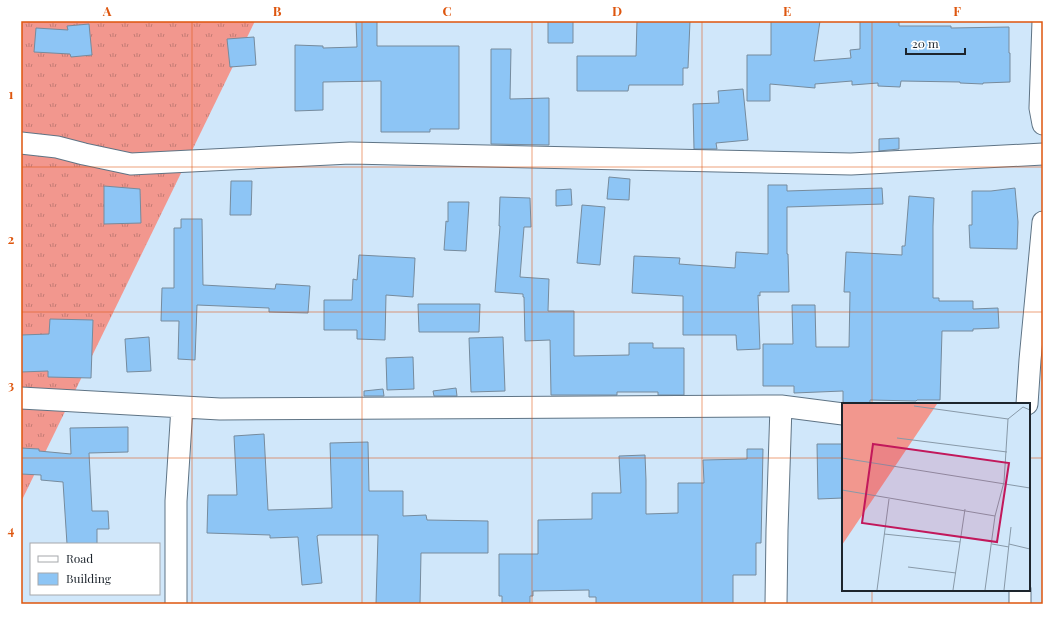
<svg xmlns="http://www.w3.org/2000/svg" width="1064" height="625" font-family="'Playfair Display',serif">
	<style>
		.grass { fill: url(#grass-tufts) }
		.building { fill: #8dc5f5; stroke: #768b9d }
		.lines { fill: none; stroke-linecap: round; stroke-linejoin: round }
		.street-casing { stroke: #5f7485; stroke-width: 23 }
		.street { stroke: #fff; stroke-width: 21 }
		.grid { fill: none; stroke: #de560e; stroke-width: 1; stroke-opacity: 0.55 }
		.inset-road { fill: none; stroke: #8899a8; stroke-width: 1 }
		.view { fill: #c2185b; fill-opacity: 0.15; stroke: #c2185b; stroke-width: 2 }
		.inset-edge { fill: none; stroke: #1d252d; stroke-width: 2 }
		.neatline { fill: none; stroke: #de560e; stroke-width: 1.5 }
		.grid-label { font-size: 13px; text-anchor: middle; font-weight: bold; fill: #de560e }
	</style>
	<defs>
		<pattern id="grass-tufts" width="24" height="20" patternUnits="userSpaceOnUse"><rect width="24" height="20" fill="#f2978e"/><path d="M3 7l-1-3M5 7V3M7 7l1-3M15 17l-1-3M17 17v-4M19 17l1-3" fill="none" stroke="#c37b74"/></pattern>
	</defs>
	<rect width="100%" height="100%" fill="#d0e7fa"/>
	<!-- grass -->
	<path class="grass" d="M21,21H255L21,502Z"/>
	<!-- building -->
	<path class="building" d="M356,21H377V46H459V129H430V132H381V81L323,82V110L295,111V45L323,46V48L357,47Z
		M548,21H573V43H548Z
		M637,21H690L688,68H683V85H629L628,91H577V56H636Z
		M771,21H820L814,61L851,58L850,50L860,49V21H899V26H951V28L1009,27V53H1010V82L983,83V84L960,83V82L901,81L900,87L878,86V83L852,85V81L815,84V88L770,84V101H747V55H771Z
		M89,24L92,55L71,57L70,54L34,52L36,28L68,30L67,26Z
		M254,37L256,65L230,67L227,39Z
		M491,49H511L510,99L549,98V145L491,144Z
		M743,89L748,140L716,143L717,149H694L693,104L719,103L718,91Z
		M899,138V149L879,151V139Z
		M609,177L630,179L629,200L607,199Z
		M231,181H252L251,215H230Z
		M768,185H787V191L882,188L883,204L787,207V254H788L789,292H760V296L758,295L760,349L737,350L736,335H683V296L632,293L634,256L680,258L679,264L735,268L736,252L768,254Z
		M104,186L140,189L141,223L104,224Z
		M1015,188L1018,222L1017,249L970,248L969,225H972V191H991Z
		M571,189L572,205L556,206V190Z
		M909,196L934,198L933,226V298H939V301H973V309L998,308L999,328L973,329V331H942L940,400H917L916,401L870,400V404H849L843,402V391L794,393V386H763V344H793L792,305H815L816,347H849L850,292H844L846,252L902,255V246H905Z
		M500,197L530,198L531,227H524L520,277L549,279L548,311H574V356L629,355V343H653V348H684V395H658V392H617V395H551L550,340L525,341L524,297H523V294L495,292L500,226H499Z
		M448,202H469L466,251L444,250L446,221L448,222Z
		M582,205L605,207L600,265L577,263Z
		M181,219H202L203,285L275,289L276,284L310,286L308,313L269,312V308L197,305L195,360L178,359L179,321H161L162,288H174V228H181Z
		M359,255L415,258L413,297L386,295L385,340L357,339V330H324V300H352L353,279L357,280Z
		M418,304H480L479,332H419Z
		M50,319L93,320L91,378L48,377V371L21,372V335L49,334Z
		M149,337L151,371L127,372L125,339Z
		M503,337L505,391L471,392L469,338Z
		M413,357L414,389L387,390L386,358Z
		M456,388L457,396H434L433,391Z
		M383,389L384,396H364V391Z
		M128,427V452L89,453L92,511H108L109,529H97V544H67L63,482L41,480V475L21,474V448L39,449V451L71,454L70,428Z
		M264,434L268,510L332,508L330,443L368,442L369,491H403V516L426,515L427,520L488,521V553H421L420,604H376L378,535H319L317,536L322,583L302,585L298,537L270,538V535L207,533L208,495H237L234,436Z
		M817,444H843V498L818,499Z
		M747,449H763L761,543H756V575H733V604H596V597H589V590L533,591V596H530V604H502V596H499V554H538V520L592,519V493H621L619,456L645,455L646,480V514L678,513V483H704L703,460L747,459Z"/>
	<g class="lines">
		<!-- street casing -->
		<g class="street-casing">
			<path id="street" d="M1043,21L1040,108L1043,124
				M21,143L57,147L84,154L131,164L350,153L851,164L1043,154
				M21,398L220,409L781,406L843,414
				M1027,404L1030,360L1043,222
				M1020,590V604
				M176,604V501L182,407
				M776,604L777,530L781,406"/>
		</g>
		<!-- street -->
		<use href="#street" class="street"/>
	</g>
	<!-- grid -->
	<path class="grid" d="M192,21V604M362,21V604M532,21V604M702,21V604M872,21V404M21,167H1043M21,312H1043M21,458H843M1029,458H1043M872,590V604"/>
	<!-- overview -->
	<g transform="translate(842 403)">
		<rect width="188" height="188" fill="#d0e7fa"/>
		<path d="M0,1H95L0,142Z" fill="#f2978e"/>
		<path class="inset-road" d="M72,3L166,16L181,4L188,7M55,35L165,49M0,55L188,85M0,87L153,113L162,79L166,16M42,131L118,139M150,141L167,144M167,141L169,124M66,164L114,170M35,187L47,96M111,187L123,106M143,187L153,113M162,187L167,141L188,146"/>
		<path class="view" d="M31,41L167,60L155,139L20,120Z"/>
		<rect width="188" height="188" class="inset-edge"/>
	</g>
	<!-- border -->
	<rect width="1064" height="625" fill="none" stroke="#ffffff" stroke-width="44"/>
	<!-- legend -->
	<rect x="30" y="543" width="130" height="52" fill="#ffffff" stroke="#a5a8ab"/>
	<rect x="38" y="556" width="20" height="6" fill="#ffffff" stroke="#a5a8ab"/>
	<text x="66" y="563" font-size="12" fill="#1d252d">Road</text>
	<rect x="38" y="573" width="20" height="12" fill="#8dc5f5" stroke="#a5a8ab"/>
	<text x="66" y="583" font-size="12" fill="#1d252d">Building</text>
	<!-- scale -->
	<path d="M906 48v6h59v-6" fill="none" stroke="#1d252d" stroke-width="2"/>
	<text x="912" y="48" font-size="12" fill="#1d252d" stroke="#ffffff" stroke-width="3" paint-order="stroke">20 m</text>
	<rect x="22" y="22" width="1020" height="581" class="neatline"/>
	<g class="grid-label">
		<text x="107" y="16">A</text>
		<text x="277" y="16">B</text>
		<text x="447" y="16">C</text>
		<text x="617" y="16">D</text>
		<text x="787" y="16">E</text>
		<text x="957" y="16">F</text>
		<text x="11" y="99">1</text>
		<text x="11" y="244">2</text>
		<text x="11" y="390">3</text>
		<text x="11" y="535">4</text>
	</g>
</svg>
